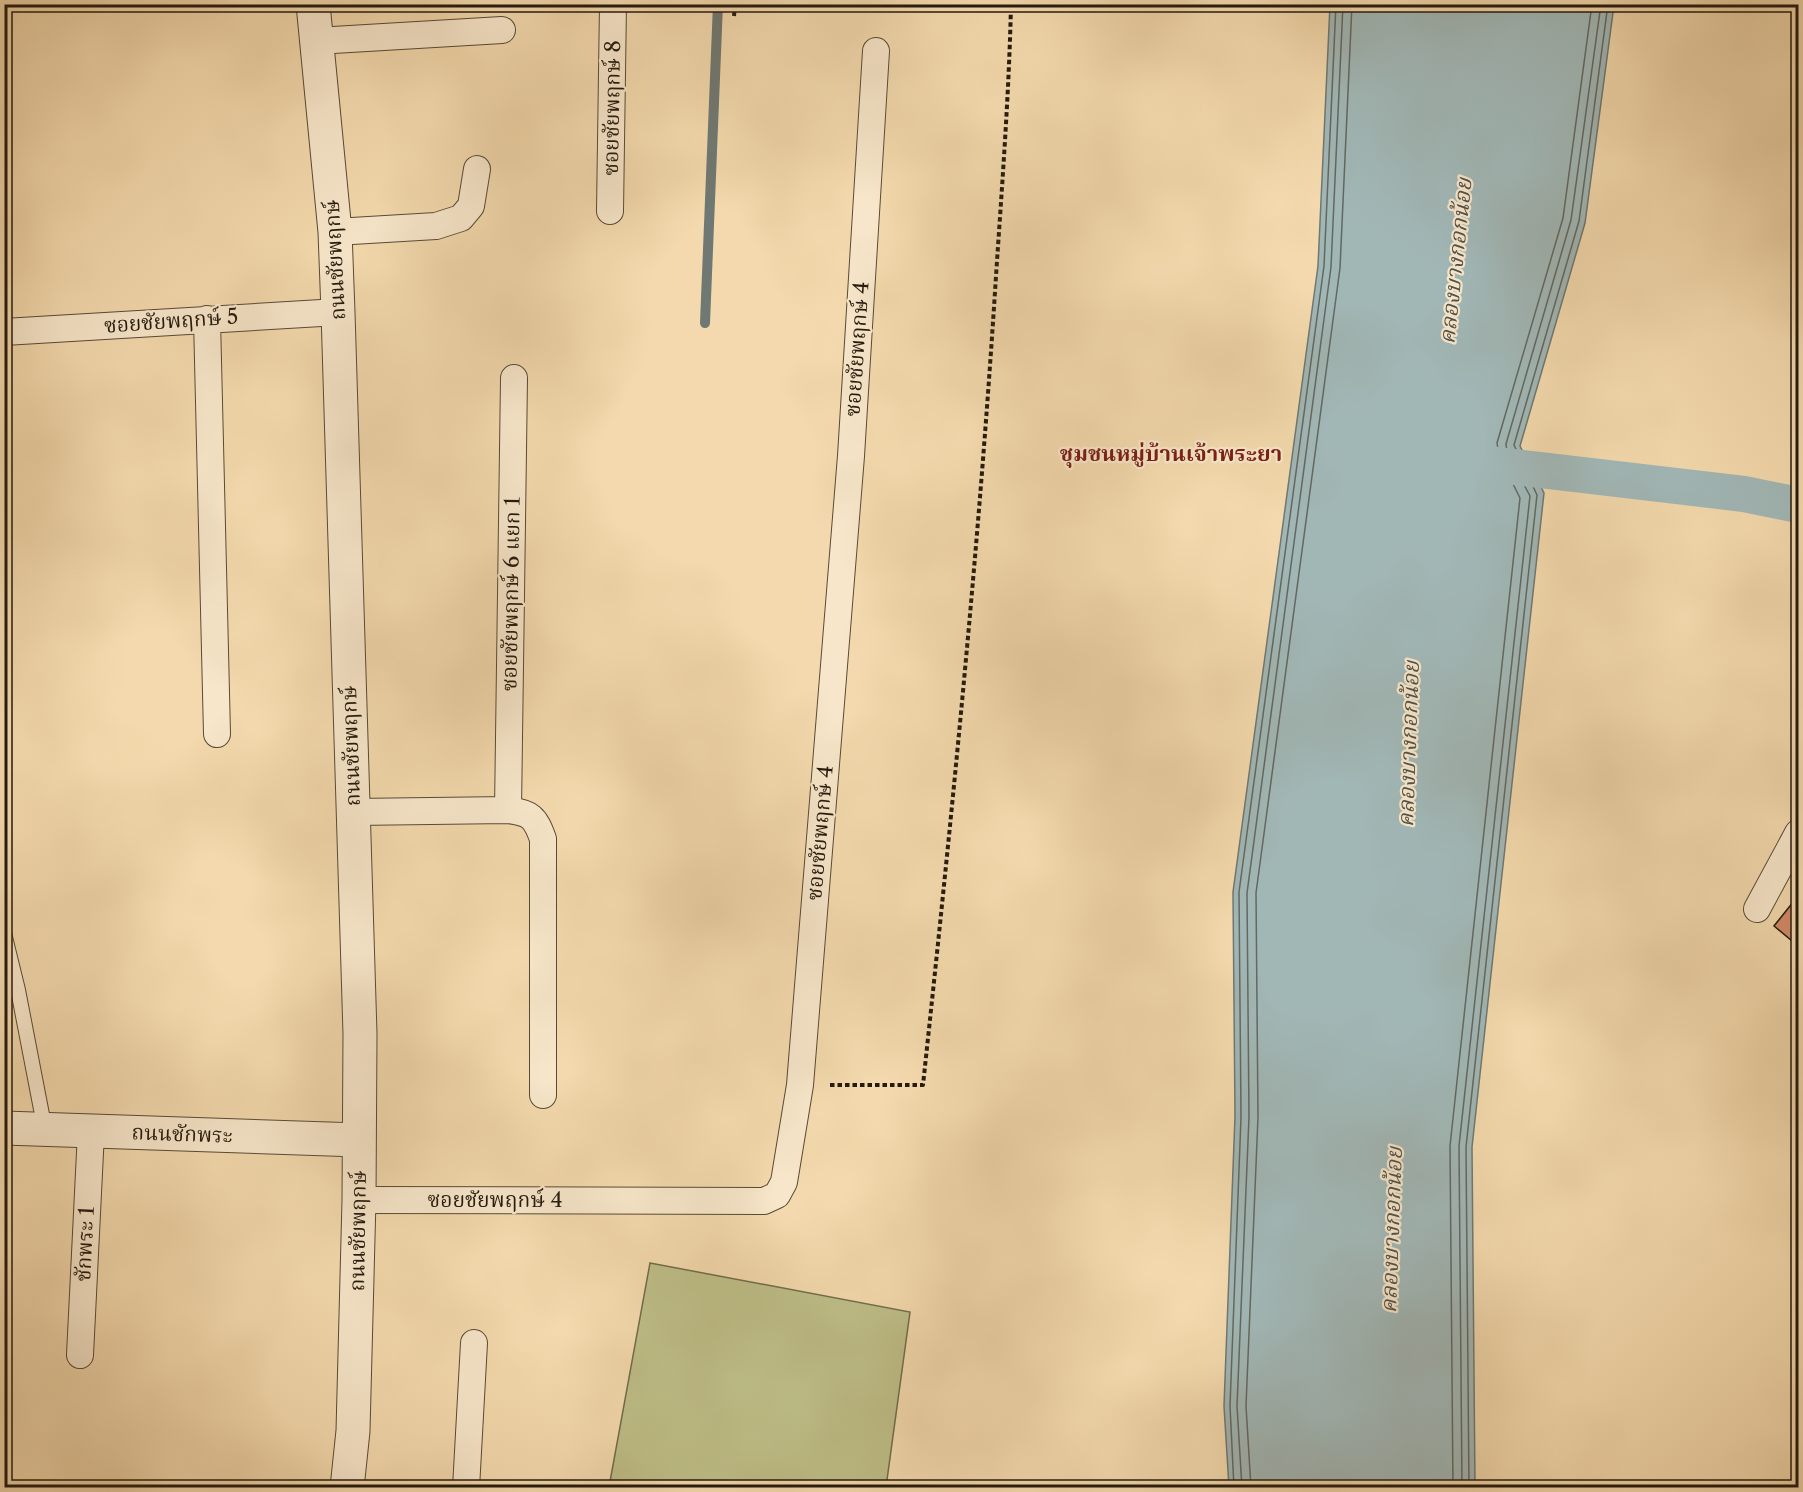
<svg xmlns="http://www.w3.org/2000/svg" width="1803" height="1492" font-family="'Libre Caslon Text','Noto Serif Thai',serif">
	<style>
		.green { fill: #bebe88; stroke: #716c4b; stroke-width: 1.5 }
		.water { fill: #a1b7b6; stroke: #6f7873; stroke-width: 1.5 }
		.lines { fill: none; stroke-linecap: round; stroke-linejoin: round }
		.shore { stroke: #626862; stroke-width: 1.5 }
		.stream { stroke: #6f7873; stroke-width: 10 }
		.canal { stroke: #a1b7b6; stroke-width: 36 }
		.building { fill: #d28a6a; stroke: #241a0e; stroke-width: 1.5 }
		.service-casing { stroke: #584a36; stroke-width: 16 }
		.minor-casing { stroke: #584a36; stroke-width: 28 }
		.tertiary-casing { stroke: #584a36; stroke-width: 35 }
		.path { stroke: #241a0e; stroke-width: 4; stroke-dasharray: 4.5 3; stroke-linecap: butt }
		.service { stroke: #f7e6ca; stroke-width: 14 }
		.minor { stroke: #f7e6ca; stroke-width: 26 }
		.tertiary { stroke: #f7e6ca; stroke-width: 33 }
		.labels { text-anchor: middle; stroke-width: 4.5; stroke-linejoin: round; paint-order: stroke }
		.street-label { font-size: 21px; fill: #241a0e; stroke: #f7e6ca }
		.water-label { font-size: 22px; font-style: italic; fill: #505149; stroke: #f7e6ca }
		.neighbourhood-label { font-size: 22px; font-weight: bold; fill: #7a1f14; stroke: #f7e6ca }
	</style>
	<rect width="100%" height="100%" fill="#f3d9ad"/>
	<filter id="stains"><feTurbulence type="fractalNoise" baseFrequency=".00333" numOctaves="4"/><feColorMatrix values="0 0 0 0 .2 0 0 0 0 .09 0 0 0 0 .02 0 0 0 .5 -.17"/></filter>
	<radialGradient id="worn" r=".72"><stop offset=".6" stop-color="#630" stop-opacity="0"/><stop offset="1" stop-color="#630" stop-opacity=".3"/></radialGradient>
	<!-- green -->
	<path class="green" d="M650,1263L910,1312L886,1487H609Z"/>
	<!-- water -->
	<path class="water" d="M1330,5H1614L1585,223L1520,446L1544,493L1472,1147L1475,1487H1229L1224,1406L1235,1116L1233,892L1318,266Z"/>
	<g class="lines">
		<!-- shore -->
		<path class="shore" d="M1234,1488L1230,1406L1241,1117L1239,892L1324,266L1336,4
			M1242,1488L1237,1406L1249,1117L1247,893L1331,267L1343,4
			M1251,1488L1246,1406L1258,1117L1256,893L1340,268L1352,4
			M1453,1488L1450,1146L1520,498L1499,456L1497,443L1563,218L1592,4
			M1462,1488L1459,1146L1530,496L1507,453L1506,444L1571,220L1601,4
			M1469,1488L1466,1147L1537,495L1514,445L1579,221L1608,4"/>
		<!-- stream -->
		<path class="stream" d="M705,323L718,4"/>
		<!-- canal -->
		<path class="canal" d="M1481,463L1744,494L1798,505"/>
	</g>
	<!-- building -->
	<path class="building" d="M1798,896V946L1774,926Z"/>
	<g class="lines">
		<!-- service casing -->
		<g class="service-casing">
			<path id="service" d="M4,933L18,990L45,1130"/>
		</g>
		<!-- minor casing -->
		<g class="minor-casing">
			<path id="minor" d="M316,41L502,30
				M610,211L613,4
				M335,232L436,226L461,218L471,206L477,169
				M207,319L217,734
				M4,332L338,312
				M508,810L514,378
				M353,812L508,810C531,813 535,817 543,839V1095
				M1757,909L1798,833
				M359,1200L764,1201L777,1195L784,1182L800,1085L851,456L876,51
				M80,1355L91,1132
				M466,1488L474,1343"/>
		</g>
		<!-- tertiary casing -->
		<g class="tertiary-casing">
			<path id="tertiary" d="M313,4L335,232L338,312L360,1034L359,1200L353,1431L347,1488
				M4,1128L359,1140"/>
		</g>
		<!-- path -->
		<path class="path" d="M734,16L735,4
			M830,1085H923C952,815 979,546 996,276C1002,186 1009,95 1011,4"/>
		<!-- service -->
		<use href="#service" class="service"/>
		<!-- minor -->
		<use href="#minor" class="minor"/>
		<!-- tertiary -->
		<use href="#tertiary" class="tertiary"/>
	</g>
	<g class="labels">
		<!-- street labels -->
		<g class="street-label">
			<text transform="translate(612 108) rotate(-89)" y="7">ซอยชัยพฤกษ์ 8</text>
			<text transform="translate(335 260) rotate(-93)" y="7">ถนนชัยพฤกษ์</text>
			<text transform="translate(171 321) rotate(-4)" y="7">ซอยชัยพฤกษ์ 5</text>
			<text transform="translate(857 349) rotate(-86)" y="7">ซอยชัยพฤกษ์ 4</text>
			<text transform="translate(511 594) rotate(-89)" y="7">ซอยชัยพฤกษ์ 6 แยก 1</text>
			<text transform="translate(351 746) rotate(-92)" y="7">ถนนชัยพฤกษ์</text>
			<text transform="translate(820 833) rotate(-85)" y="7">ซอยชัยพฤกษ์ 4</text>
			<text transform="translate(182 1134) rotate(2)" y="7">ถนนชักพระ</text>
			<text x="495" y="1207">ซอยชัยพฤกษ์ 4</text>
			<text transform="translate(358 1231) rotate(-89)" y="7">ถนนชัยพฤกษ์</text>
			<text transform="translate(85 1244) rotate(-87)" y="7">ชักพระ 1</text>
		</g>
		<!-- water labels -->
		<g class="water-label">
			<text transform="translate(1455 261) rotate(-84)" y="8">คลองบางกอกน้อย</text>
			<text transform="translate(1408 744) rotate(-88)" y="8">คลองบางกอกน้อย</text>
			<text transform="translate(1391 1230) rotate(-88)" y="8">คลองบางกอกน้อย</text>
		</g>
		<!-- neighbourhood labels -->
		<g class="neighbourhood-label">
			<text x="1171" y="461">ชุมชนหมู่บ้านเจ้าพระยา</text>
		</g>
	</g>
	<!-- margin -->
	<rect width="1803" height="1492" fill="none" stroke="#f3d9ad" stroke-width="24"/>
	<rect x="6" y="6" width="1791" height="1480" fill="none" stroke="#241a0e" stroke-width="3"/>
	<rect x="12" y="12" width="1779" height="1468" fill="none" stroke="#241a0e" stroke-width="1.5"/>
	<rect width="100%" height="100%" filter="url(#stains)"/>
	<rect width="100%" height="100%" fill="url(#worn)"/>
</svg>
